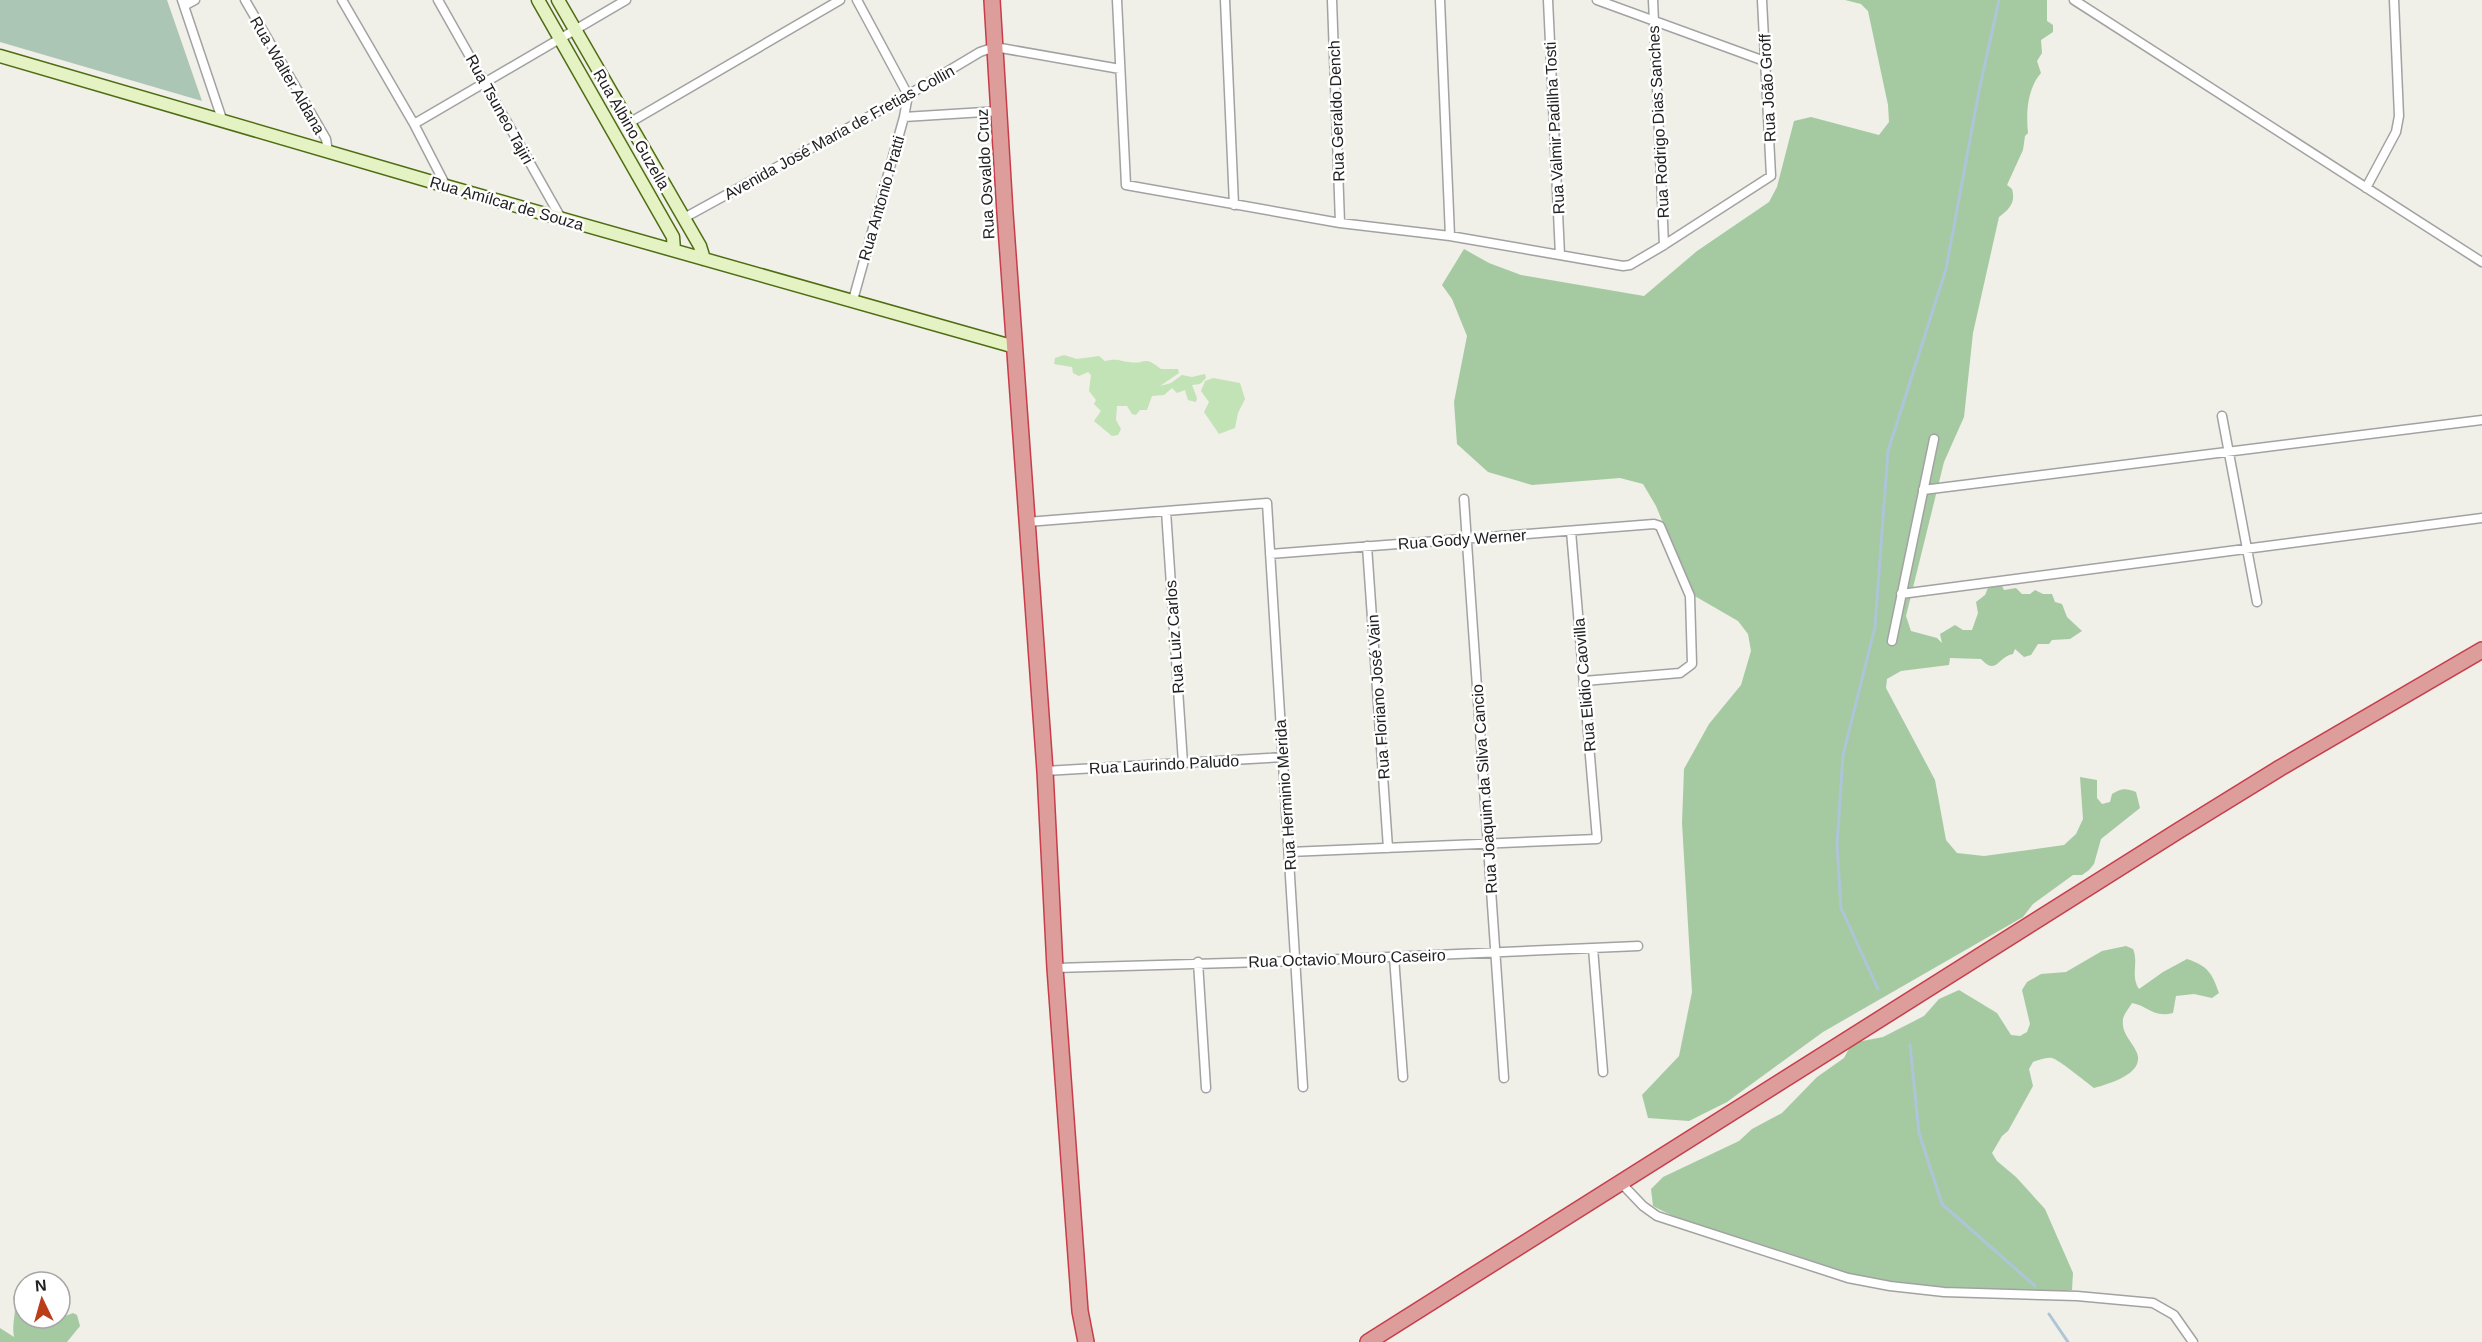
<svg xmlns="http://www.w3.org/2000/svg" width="2482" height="1342" font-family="Arial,sans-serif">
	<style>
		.grass { fill: #c1e3b5 }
		.forest { fill: #a5caa2 }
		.cemetery { fill: #acc6b6 }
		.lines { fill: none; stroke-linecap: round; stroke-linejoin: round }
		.stream { stroke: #aec5d8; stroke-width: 3 }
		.street-casing { stroke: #a2a2a2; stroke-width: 11 }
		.secondary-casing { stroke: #4e6d13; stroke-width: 15 }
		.highway-casing { stroke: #c73d4c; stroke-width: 18 }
		.street { stroke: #fff; stroke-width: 8 }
		.secondary { stroke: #e5f3c4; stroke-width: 12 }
		.highway { stroke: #dd9d9a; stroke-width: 15 }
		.labels { text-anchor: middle; stroke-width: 5; stroke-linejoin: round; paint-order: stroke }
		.street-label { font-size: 16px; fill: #212121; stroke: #fff }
	</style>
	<rect width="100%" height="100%" fill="#f0efe8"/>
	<!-- grass -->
	<path class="grass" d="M1064,355L1077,359L1099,356L1105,361C1118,358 1119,361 1129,362C1147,365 1142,354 1161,369H1178L1179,373L1160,386L1171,383L1182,375L1192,377L1205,374L1206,378L1200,384L1192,385L1197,398L1196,402L1188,400L1185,390L1177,393L1172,388L1164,395L1152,396L1147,410H1140L1136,415L1132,414L1127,406H1117L1116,420L1121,429L1118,435L1112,436L1094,421L1101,411L1094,404L1096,400L1089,391L1091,375L1088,372L1079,376L1073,373L1072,367L1054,364L1055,358Z
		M1213,378L1240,383L1245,399L1238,413L1235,428L1219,434L1204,412L1209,402L1201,391L1205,381Z"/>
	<!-- forest -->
	<path class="forest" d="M1845,0H2047V21L2053,25V32L2041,40L2042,53L2037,61L2041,73C2027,89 2026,113 2028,133L2025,136L2023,150L2007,185L2012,189C2016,203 2009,209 1999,217L1973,333L1964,417L1944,462L1906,616L1911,631L1937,638L1942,643L1940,634L1955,625L1963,630H1972L1978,613L1976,602L1985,595L1988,588L2001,584L2004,590L2016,588L2022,594H2030L2035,590L2043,594H2052L2055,602L2062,604L2067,617L2082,631L2070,639L2052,640L2049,644H2038L2031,655L2024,657L2015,649L2013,654C1997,657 1997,676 1981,659L1950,658L1949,665L1901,671L1887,679L1886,688L1935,780L1946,840L1957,853L1984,856L2064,845L2076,834L2083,819L2080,777L2097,780V798L2102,804L2110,802L2112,794C2121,788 2126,788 2136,792L2140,808L2101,839L2094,864L2089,870L2082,875H2073L2033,904L2023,917L1823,1032L1727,1102L1689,1121L1648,1118L1642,1095L1679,1056L1692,992L1682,823L1684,769L1709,724L1741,685L1751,651L1748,634L1738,621L1693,595L1656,506L1643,484L1620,478L1532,485L1488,472L1457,444L1454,402L1467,336L1452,299L1442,285L1464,249L1489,263L1521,275L1644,296L1697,251L1769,202L1777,187L1794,121L1811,117L1879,135L1889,122L1888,105L1868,11L1861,4Z
		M2126,946L2133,949C2139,963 2130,976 2139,989L2163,972L2187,959C2208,966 2212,973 2219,993L2212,998L2194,994L2176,996L2173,1013C2152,1018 2149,1006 2132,1003C2129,1008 2124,1014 2123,1019C2121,1034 2132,1041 2137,1053C2145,1074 2108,1084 2094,1088C2086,1082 2058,1059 2052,1058C2046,1057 2039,1060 2033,1062L2029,1069L2033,1086L2008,1131L2002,1136L1992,1153L1997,1161L2016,1177L2045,1209L2073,1273L2072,1290L2057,1292C1993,1290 1928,1291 1865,1278C1836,1272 1807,1258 1778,1250C1731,1236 1697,1229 1653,1206L1651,1189L1663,1177L1739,1141L1752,1129L1782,1113L1817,1077L1844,1058L1852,1043L1883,1037L1924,1016L1939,999L1959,990L1997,1013L2011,1035L2020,1036L2027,1032L2030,1024L2022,990L2027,982L2041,974L2066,972L2102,951Z
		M24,1289V1318H60L73,1313L77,1315L80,1326L67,1342H0V1328L14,1337C11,1320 18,1314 13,1297Z"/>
	<!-- cemetery -->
	<path class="cemetery" d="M0,0H167L202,101L0,42Z"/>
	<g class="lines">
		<!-- stream -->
		<path class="stream" d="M1878,989L1841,908L1837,845L1843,755L1875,627L1888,451L1946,269L1979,91L1999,0
			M1910,1045L1919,1133L1942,1204L2035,1286
			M2049,1314L2068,1342"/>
		<!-- street casing -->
		<g class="street-casing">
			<path id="street" d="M182,0L223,122
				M245,0L326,139L328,152
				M342,0L414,124L446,186
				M438,0L561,218
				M1117,0L1126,185L1340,223L1450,236L1623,266L1630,265L1664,245L1771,176L1762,0
				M1225,0L1234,205
				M1332,0L1340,223
				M1440,0L1450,236
				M1548,0L1560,255
				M1597,0L1767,62
				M1653,0L1664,245
				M2074,0L2482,262
				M184,6L195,0
				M904,117L1000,111
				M629,123L840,0
				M414,124L626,0
				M2366,188L2396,132L2399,116L2394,0
				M684,218L908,95L980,52L995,47L1120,69
				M853,300L904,117L908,95L857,0
				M2222,416L2257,602
				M1923,490L2482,420
				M1464,499L1504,1078
				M1166,511L1183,763
				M1027,522L1267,503L1303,1087
				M1367,546L1388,848
				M1270,554L1654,524L1660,526L1690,596L1692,664L1680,673L1584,681
				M1901,594L2482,518
				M1892,641L1934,439
				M1045,771L1283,757
				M1289,852L1597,839L1571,531
				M1593,948L1603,1072
				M1394,957L1403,1077
				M1198,962L1206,1088
				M1055,968L1296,961L1638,946
				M1622,1184L1643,1206L1657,1216L1848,1278L1890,1286L1944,1292L2077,1296L2153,1303L2174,1315L2193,1342"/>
		</g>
		<!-- secondary casing -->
		<g class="secondary-casing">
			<path id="secondary" d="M538,0L673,237L674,250
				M558,0L700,246L704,259
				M0,56L446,186L1015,347"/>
		</g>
		<!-- highway casing -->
		<g class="highway-casing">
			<path id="highway" d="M992,0L1005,213L1045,771L1055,968L1080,1311L1086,1342
				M1368,1342L2178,831L2280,768L2482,650"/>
		</g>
		<!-- street -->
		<use href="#street" class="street"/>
		<!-- secondary -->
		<use href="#secondary" class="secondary"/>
		<!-- highway -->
		<use href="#highway" class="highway"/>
	</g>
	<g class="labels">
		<!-- street labels -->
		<g class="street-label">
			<text transform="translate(288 75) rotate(60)" y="6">Rua Walter Aldana</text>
			<text transform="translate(1767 88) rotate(-93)" y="6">Rua João Groff</text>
			<text transform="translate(500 109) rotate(61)" y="6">Rua Tsuneo Tajiri</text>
			<text transform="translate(1336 111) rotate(-92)" y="6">Rua Geraldo Dench</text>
			<text transform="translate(1658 122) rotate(-93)" y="6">Rua Rodrigo Dias Sanches</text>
			<text transform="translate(1554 128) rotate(-93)" y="6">Rua Valmir Padilha Tosti</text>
			<text transform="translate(632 129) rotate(60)" y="6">Rua Albino Guzella</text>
			<text transform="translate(839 132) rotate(-29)" y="6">Avenida José Maria de Fretias Collin</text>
			<text transform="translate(985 174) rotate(-93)" y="6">Rua Osvaldo Cruz</text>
			<text transform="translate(881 198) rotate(-74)" y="6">Rua Antonio Pratti</text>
			<text transform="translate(507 203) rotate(16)" y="6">Rua Amílcar de Souza</text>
			<text transform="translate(1462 539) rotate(-4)" y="6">Rua Gody Werner</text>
			<text transform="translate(1174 637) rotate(-94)" y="6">Rua Luiz Carlos</text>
			<text transform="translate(1584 685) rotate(-95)" y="6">Rua Elidio Caovilla</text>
			<text transform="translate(1378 697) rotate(-94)" y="6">Rua Floriano José Vain</text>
			<text transform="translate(1164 764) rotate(-3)" y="6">Rua Laurindo Paludo</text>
			<text transform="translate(1484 789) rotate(-94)" y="6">Rua Joaquim da Silva Cancio</text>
			<text transform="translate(1285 795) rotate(-94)" y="6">Rua Herminio Merida</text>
			<text transform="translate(1347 958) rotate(-2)" y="6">Rua Octavio Mouro Caseiro</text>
		</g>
	</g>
	<!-- north arrow -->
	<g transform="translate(42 1300) rotate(355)"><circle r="28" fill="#ffffff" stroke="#a6a6a6" stroke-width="1.5"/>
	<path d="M0-4.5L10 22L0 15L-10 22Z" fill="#b93e19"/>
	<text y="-9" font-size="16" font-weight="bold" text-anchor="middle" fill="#212121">N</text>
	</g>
</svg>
